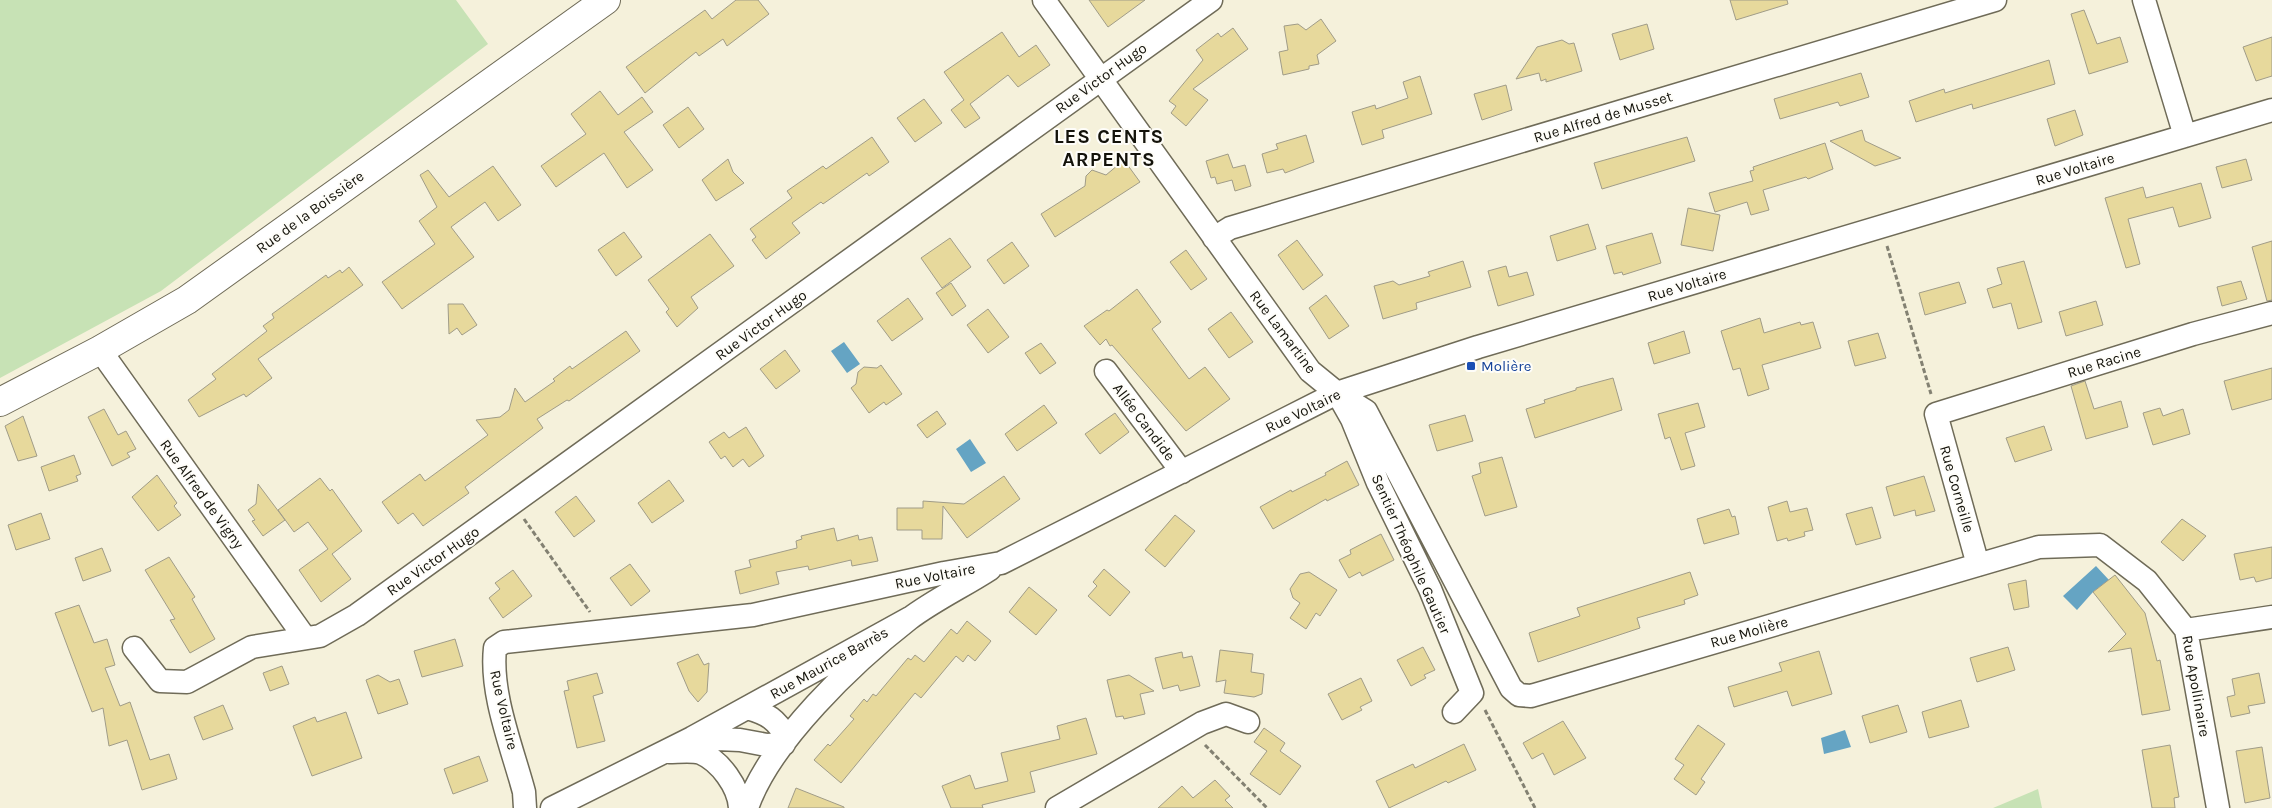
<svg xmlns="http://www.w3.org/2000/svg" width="2272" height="808" font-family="Karla,sans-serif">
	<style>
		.green { fill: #c7e2b5 }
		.water { fill: #65a4c3 }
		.building { fill: #e7d99c; stroke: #a09c88 }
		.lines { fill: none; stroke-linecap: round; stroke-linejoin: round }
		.street-casing { stroke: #6f6b58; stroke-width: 25 }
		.secondary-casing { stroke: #6f6b58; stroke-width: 30 }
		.path { stroke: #838172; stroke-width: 3; stroke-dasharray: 5 2.5; stroke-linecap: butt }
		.street { stroke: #fff; stroke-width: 22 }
		.secondary { stroke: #fff; stroke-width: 28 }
		.transit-dot { fill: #1a4fb4; stroke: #fefdf9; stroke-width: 2 }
		.labels { text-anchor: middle; stroke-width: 4; stroke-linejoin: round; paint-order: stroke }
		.street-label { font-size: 15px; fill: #13120a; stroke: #fefdf9 }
		.transit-label { font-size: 15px; fill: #164399; stroke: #fefdf9; text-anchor: start }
		.district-label { font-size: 20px; font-weight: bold; letter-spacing: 1px; fill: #13120a; stroke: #fefdf9 }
	</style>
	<rect width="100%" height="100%" fill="#f5f1db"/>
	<!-- green -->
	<path class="green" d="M0,0H456L488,44L161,291L0,378Z
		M2038,789L2042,808H1993Z"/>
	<!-- water -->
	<path class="water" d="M844,342L860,364L847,373L831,351Z
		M970,439L986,463L971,472L956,449Z
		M2096,566L2109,580L2093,592L2077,610L2063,596Z
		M1845,730L1851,747L1824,754L1821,738Z"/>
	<!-- building -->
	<path class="building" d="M736,0H758L769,14L727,46L723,39L699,56L696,52L645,93L626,67L705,10L712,19Z
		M1089,0H1145L1108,27Z
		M1730,0H1787L1788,4L1736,20Z
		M2084,10L2097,44L2120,37L2128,62L2089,74L2071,14Z
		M1321,19L1336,41L1317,55L1319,64L1309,66V69L1283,75L1279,52L1288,50L1284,26L1298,24L1306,30Z
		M1647,24L1654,49L1620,60L1612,34Z
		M1233,28L1248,49L1193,89L1208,100L1186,126L1171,113L1176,106L1169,101L1203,60L1196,50L1218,33L1221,37Z
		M1002,32L1019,57L1036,45L1050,65L1018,87L1008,75L970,104L980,118L965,128L951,110L964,100L944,72Z
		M2272,37V76L2256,81L2243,47Z
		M1562,40L1569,44L1574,43L1582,71L1546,82V79L1541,81L1539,73L1516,79L1537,47Z
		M2049,60L2055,84L1973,109L1972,104L1916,122L1909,101L1944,89L1945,93Z
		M1861,73L1869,97L1840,106L1838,102L1780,119L1774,99Z
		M1420,76L1432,114L1382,130L1384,138L1362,145L1352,112L1375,105L1376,109L1408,98L1403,82Z
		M1506,85L1512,110L1482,120L1474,94Z
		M600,91L618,115L642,97L653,112L624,132L653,170L627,188L604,153L556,187L541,166L586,134L571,114Z
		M924,99L942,123L915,142L897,118Z
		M688,107L704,129L679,148L663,125Z
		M2075,110L2083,135L2055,146L2047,119Z
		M1862,130L1865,141L1901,158L1875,166L1830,141Z
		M1306,135L1314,162L1285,173L1283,169L1267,173L1262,154L1278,149L1276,144Z
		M872,137L889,162L869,176L867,173L823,204L821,202L792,223L800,233L766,259L752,240L756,237L750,229L792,198L787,191L823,166L826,169Z
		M1687,137L1695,161L1602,189L1594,163Z
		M1825,143L1833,169L1808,179L1806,177L1763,190L1769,210L1751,215L1747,202L1715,212L1709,193L1753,181L1750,171L1754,170L1753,167Z
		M1228,154L1233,168L1245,165L1251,186L1235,191L1232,180L1217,184L1215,177L1211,178L1206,161Z
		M728,159L733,172L744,183L716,201L702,180Z
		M2246,159L2252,180L2222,188L2216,167Z
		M1124,160L1140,182L1055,237L1041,214L1085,186L1086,176L1092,170L1106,175Z
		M493,166L521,205L498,221L485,202L451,227L474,257L402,309L382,282L435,244L419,221L437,207L420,175L428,170L449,197Z
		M2201,183L2211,218L2179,227L2173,207L2128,219L2140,264L2126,268L2105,198L2143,187L2146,198Z
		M1688,208L1720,215L1713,251L1681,245Z
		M1588,224L1596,249L1557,261L1550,236Z
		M624,232L642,257L616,276L598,250Z
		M1652,233L1661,263L1623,275L1622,272L1614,274L1606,246Z
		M710,234L734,266L691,297L698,308L677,327L666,312L669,309L648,280Z
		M950,238L971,267L942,288L921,258Z
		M1297,240L1323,275L1303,290L1278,255Z
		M2272,241V300L2267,301L2252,247Z
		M1012,242L1029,266L1004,284L987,260Z
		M1186,250L1207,279L1191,290L1170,262Z
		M1463,261L1471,287L1416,303L1417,309L1383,319L1374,286L1393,281L1399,285L1430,276L1428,272Z
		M2024,261L2042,322L2018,329L2011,303L1993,308L1987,289L2002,284L1997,268Z
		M1506,266L1509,277L1527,272L1534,295L1498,306L1488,271Z
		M349,267L363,285L258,359L272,378L246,397L244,394L199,417L188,400L216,379L212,374L267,331L263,326L274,318L272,314L326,275L328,278L340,270L342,273Z
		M2241,281L2247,299L2222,306L2217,287Z
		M1959,282L1966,303L1925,315L1919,293Z
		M951,283L966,306L952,316L936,293Z
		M1137,289L1161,322L1152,329L1189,379L1205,367L1230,399L1186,431L1112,345L1110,346L1106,339L1100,345L1084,326L1107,310L1109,311Z
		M1326,295L1349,326L1329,339L1309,308Z
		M908,298L923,319L892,341L877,321Z
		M2096,301L2103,325L2066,336L2059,312Z
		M448,304H463L477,325L462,335L457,328L449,334Z
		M988,309L1009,337L988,353L967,325Z
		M1231,312L1253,342L1229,358L1208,329Z
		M1760,318L1764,333L1800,322L1801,325L1813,322L1821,348L1762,365L1769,389L1748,396L1740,368L1733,370L1721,331Z
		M626,331L640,351L569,401L567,400L537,419L543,428L465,487L469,493L423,526L413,513L398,524L382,502L420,474L425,481L488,435L476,420L500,417L509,410L515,388L525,402L555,381L553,379L570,366L572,369Z
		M1684,331L1690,353L1654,364L1648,343Z
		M1878,333L1886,358L1855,366L1848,341Z
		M1041,343L1056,363L1040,374L1025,353Z
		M785,350L800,371L776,389L760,369Z
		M881,365L902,394L886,405L884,402L869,413L851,388L856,384L858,372L864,367L877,368Z
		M2272,368V399L2232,410L2224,381Z
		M1613,378L1622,410L1535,438L1526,409L1545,403L1544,400L1576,390V388Z
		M2085,381L2094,409L2121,401L2128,427L2086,439L2071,386Z
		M1698,403L1705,427L1685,433L1695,466L1681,470L1670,437L1665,439L1658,414Z
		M1044,405L1057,423L1017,451L1005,434Z
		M2160,408L2163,416L2183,409L2190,434L2153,445L2143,413Z
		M104,409L118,435L126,431L136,449L127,453L130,457L112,466L88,417Z
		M937,411L946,424L927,438L917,425Z
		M1115,413L1129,432L1100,454L1085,434Z
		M1465,415L1473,441L1437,451L1429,425Z
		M23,416L37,456L18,461L5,426Z
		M2044,426L2052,450L2015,462L2006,438Z
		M746,427L764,456L749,467L743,459L733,467L725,456L721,459L709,442L724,432L729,438Z
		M74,455L81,474L76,476L78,481L49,491L41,467Z
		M1502,457L1517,507L1485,516L1472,476L1481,473L1479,463Z
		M1347,461L1359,485L1327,501L1326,499L1273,529L1260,507L1291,490L1292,492L1326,475L1325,473Z
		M157,475L177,503L174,506L181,515L158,531L132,497Z
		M1004,476L1020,499L967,538L943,506L942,539H922V530H897V508H923V501L964,504Z
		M1924,476L1935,511L1916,516L1915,510L1894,516L1886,487Z
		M320,478L330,491L332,489L362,531L332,554L351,579L321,602L299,570L328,549L308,522L294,532L278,510Z
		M669,480L684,501L652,523L638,503Z
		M258,484L285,520L263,536L252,521L255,520L248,510L256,504Z
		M576,496L595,521L574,537L555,512Z
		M1787,501L1790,512L1807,508L1813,530L1804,532L1805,536L1788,541L1787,538L1777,541L1768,507Z
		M1872,507L1881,538L1856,545L1846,514Z
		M1729,509L1732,517L1735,516L1739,534L1704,544L1697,519Z
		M41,513L50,539L16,550L8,525Z
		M1175,515L1195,531L1165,567L1145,550Z
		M2182,519L2206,536L2183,561L2161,542Z
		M834,528L837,541L858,535L859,540L872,537L878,561L852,566L851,560L809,570L808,566L776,572L779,584L740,594L735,571L751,567L749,560L797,548L796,541L802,539L801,536Z
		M1381,534L1394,560L1362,576L1360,572L1349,578L1339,560L1351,554L1350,550Z
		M2272,547V578L2256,582L2254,577L2240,580L2234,554Z
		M102,548L111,571L83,581L75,558Z
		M169,557L195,597L192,599L215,639L190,653L170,620L175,619L145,570Z
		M630,564L650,591L631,606L610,578Z
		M1104,569L1130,592L1110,616L1088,596L1097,586L1093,582Z
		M513,570L532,596L503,618L489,598L500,589L495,583Z
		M1309,572L1337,590L1320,616L1316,613L1306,629L1290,618L1300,603L1293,598L1290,589L1300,574Z
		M1690,572L1698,595L1684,600L1685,604L1637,618L1640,628L1538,662L1529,633L1580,616L1577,608Z
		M2115,575L2145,613L2157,661L2160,660L2170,710L2142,715L2131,648L2108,652L2126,634L2093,592Z
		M2026,580L2029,607L2014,610L2008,584Z
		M1029,587L1057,610L1036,635L1009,612Z
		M79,605L94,643L107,639L115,665L105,668L120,706L130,702L150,760L169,754L177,779L142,790L127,740L109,746L103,708L92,712L55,613Z
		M967,621L991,641L975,661L968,655L963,662L956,656L921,698L915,693L841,783L814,760L828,744L830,746L854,719L850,716L864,699L867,702L873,694L876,696L908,658L911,660L915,655L924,662L951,629L957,634Z
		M455,639L463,666L422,677L414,651Z
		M1423,647L1435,670L1424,675L1426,678L1411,686L1397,660Z
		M2008,647L2015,670L1977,682L1970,658Z
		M1220,650L1253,654L1251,672L1264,674L1262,694L1254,697L1224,693L1226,680L1216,682Z
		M1819,651L1832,694L1792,706L1787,691L1734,707L1728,687L1782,671L1779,663Z
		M1182,652L1183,658L1192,656L1200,686L1180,691L1178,685L1163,689L1155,658Z
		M698,654L704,665L709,663L707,692L698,702L689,691L677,663Z
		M282,666L289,684L270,691L263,673Z
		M597,673L603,693L593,696L605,741L577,748L564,691L569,690L567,681Z
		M2259,673L2265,703L2248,706L2250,713L2231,717L2227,697L2235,695L2232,679Z
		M378,675L390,682L399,679L408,704L378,714L366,680Z
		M1129,675L1154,691L1140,694L1145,714L1124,719L1123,716L1116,717L1107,680Z
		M1361,678L1372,701L1360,707L1362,710L1342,720L1328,694Z
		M1961,700L1969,727L1929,738L1922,712Z
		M223,705L233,729L203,740L194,717Z
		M1898,705L1907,732L1870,743L1862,716Z
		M346,712L362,758L312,776L293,726L315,717L317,722Z
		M1086,718L1097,754L1030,772L1035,792L982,805L983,808H951L942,786L970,775L975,789L1008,781L1001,753L1060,739L1057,726Z
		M1563,721L1586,758L1554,775L1543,753L1532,759L1523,743Z
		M1698,725L1725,744L1701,779L1705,782L1696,795L1674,779L1684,765L1675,759Z
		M1264,728L1285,743L1280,751L1301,766L1280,795L1250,774L1267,751L1254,742Z
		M1464,744L1476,770L1448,783L1446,781L1389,808L1376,781L1413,764L1415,768Z
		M2170,745L2179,797L2174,798L2175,808H2152L2142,750Z
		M2262,747L2270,798L2245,803L2236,751Z
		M479,756L488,781L453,794L444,769Z
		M1215,780L1230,796L1225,800L1233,808H1158L1182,786L1193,798Z
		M796,788L844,807V808H788Z"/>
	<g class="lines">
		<!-- street casing -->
		<g class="street-casing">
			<path id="street" d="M1044,0L1310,371L1337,393L1366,411L1511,688L1519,695L1531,696L2039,547L2100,545L2147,581L2186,630L2218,808
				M2144,0L2185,136
				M1214,238L1230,228L1995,0
				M100,350L305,638
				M1106,371L1182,472
				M1339,396L1352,419L1378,483L1430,589L1472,693L1454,712
				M1978,565L1936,414L2193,334L2272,313
				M2186,630L2272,617
				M134,648L160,681L187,682L252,647L320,636L357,615L1211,0
				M747,708C768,714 776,719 787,738
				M693,738L740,740L767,745L784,744
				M669,752C678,752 692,750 701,753C720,761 739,787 740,808
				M525,808L524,792C512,747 490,694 495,648L504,642L753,615L944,573L1001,563L1337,393L1478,347L2272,110
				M552,808L692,738L910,618
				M747,808C769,742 855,661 909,619C934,600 964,586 990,569
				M1057,808L1202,723L1226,714L1248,722"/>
		</g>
		<!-- secondary casing -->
		<g class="secondary-casing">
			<path id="secondary" d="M0,402L100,350L187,300L606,0"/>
		</g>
		<!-- path -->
		<path class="path" d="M1887,246L1931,394
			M524,519L590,612
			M1485,710L1535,808
			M1205,745L1267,808"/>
		<!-- street -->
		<use href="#street" class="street"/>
		<!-- secondary -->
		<use href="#secondary" class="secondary"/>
	</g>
	<!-- markers -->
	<rect class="transit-dot" x="1466" y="361" width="10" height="10" rx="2.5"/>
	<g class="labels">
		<!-- street labels -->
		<g class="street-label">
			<text transform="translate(1101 78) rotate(-36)" y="5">Rue Victor Hugo</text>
			<text transform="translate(1603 117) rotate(-17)" y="5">Rue Alfred de Musset</text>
			<text transform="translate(2075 169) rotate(-17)" y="5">Rue Voltaire</text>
			<text transform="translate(310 212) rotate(-36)" y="5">Rue de la Boissière</text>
			<text transform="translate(1687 285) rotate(-17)" y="5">Rue Voltaire</text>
			<text transform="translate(761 325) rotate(-36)" y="5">Rue Victor Hugo</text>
			<text transform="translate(1283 332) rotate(53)" y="5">Rue Lamartine</text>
			<text transform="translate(2104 362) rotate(-17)" y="5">Rue Racine</text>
			<text transform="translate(1303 411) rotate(-26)" y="5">Rue Voltaire</text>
			<text transform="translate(1144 422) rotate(53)" y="5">Allée Candide</text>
			<text transform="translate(1957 489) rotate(74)" y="5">Rue Corneille</text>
			<text transform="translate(202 494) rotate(54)" y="5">Rue Alfred de Vigny</text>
			<text transform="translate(1411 554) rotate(66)" y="5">Sentier Théophile Gautier</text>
			<text transform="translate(433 561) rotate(-35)" y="5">Rue Victor Hugo</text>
			<text transform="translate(935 576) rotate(-11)" y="5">Rue Voltaire</text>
			<text transform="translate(1749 632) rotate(-16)" y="5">Rue Molière</text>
			<text transform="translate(829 663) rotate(-29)" y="5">Rue Maurice Barrès</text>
			<text transform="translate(2196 686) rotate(80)" y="5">Rue Apollinaire</text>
			<text transform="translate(504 710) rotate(77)" y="5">Rue Voltaire</text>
		</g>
		<!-- transit labels -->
		<g class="transit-label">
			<text x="1481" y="371">Molière</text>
		</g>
		<!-- district labels -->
		<g class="district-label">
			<text x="1109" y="143">LES CENTS<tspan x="1109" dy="23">ARPENTS</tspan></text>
		</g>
	</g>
</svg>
